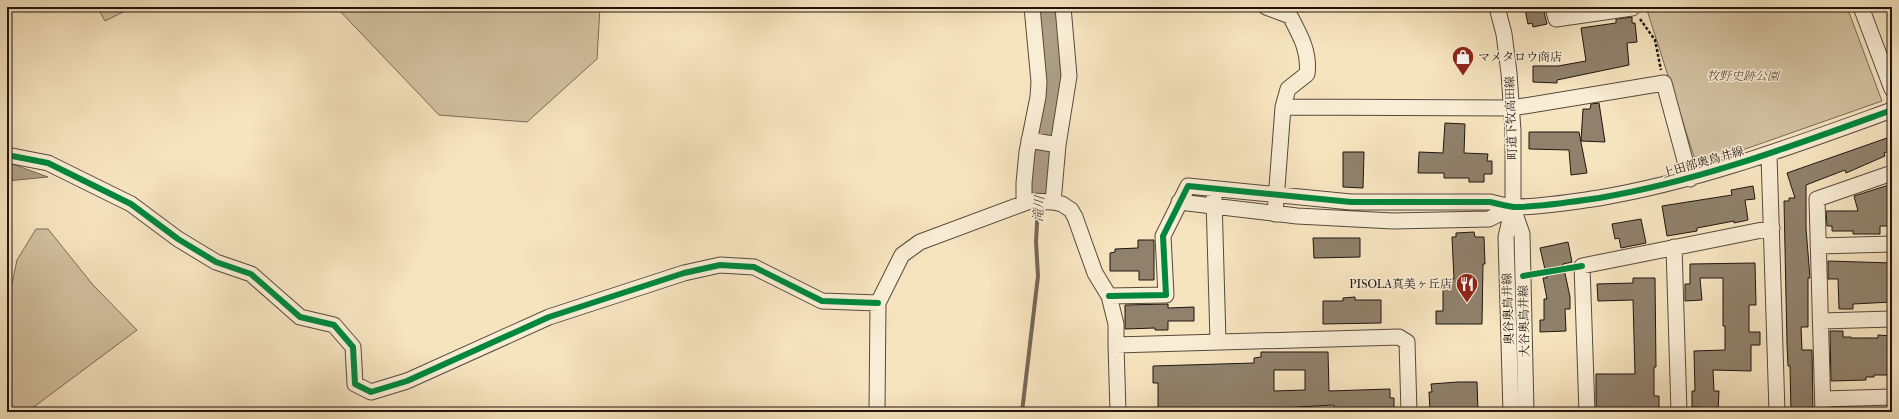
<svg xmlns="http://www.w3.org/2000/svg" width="1899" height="419" font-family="'IM FELL French Canon','Noto Serif JP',serif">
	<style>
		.green { fill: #d2c1a1; stroke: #796b58 }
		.water { fill: #ad9e84; stroke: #756756 }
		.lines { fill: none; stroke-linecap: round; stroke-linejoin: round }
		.stream { stroke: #756756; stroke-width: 4 }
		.river { stroke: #ad9e84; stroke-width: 24 }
		.building { fill: #8f816b; stroke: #201510; fill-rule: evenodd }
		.minor-casing { stroke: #56493c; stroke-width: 17 }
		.path { stroke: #201510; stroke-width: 2.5; stroke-dasharray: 3 2; stroke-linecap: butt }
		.minor { stroke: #f9edd5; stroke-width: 15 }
		.cycleway-casing { stroke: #f9edd5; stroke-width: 8 }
		.cycleway { stroke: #00873e; stroke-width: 6 }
		.labels { text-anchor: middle; stroke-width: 3; stroke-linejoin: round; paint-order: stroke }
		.poi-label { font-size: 12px; fill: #201510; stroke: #f9edd5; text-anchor: start }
		.park-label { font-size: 12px; font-style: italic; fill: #5e5143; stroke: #f9edd5 }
		.street-label { font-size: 12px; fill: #201510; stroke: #f9edd5 }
		.water-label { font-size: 13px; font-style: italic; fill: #584c3e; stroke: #f9edd5 }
	</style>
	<rect width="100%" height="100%" fill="#f6e4bf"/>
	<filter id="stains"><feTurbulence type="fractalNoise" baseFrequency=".005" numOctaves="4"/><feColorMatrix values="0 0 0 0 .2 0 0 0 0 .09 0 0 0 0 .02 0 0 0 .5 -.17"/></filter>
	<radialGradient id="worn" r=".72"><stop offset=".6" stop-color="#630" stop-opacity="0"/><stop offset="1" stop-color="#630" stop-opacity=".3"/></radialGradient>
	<!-- green -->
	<path class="green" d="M97,7H133L105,21Z
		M336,7H600L597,59L527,122L439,115Z
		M1646,7H1847L1882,101L1697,166Z
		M36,229H48L93,285L137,330L27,412H7V308L17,260Z"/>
	<!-- water -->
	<path class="water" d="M7,162L48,177L7,181Z"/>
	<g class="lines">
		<!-- stream -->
		<path class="stream" d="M1022,412L1038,276L1036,242L1038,204"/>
		<!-- river -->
		<path class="river" d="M1039,195L1042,155L1054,81L1048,7"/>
	</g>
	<!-- building -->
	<path class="building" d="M1536,7V10L1543,8L1547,24L1533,27L1532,23L1528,24L1525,9Z
		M1632,17V23H1635L1637,42L1627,43L1629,65L1557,80V83L1533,82V66H1558L1586,61L1581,28L1616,23V19Z
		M1599,103L1605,142L1581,141L1583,109H1590L1591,104Z
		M1445,123L1465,124L1464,153L1488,154L1487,161H1492V174H1484V182H1469V178H1444V173H1418L1419,152L1443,153Z
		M1529,132H1579L1587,173L1571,175L1569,150L1529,149Z
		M1887,138L1892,150L1884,153L1885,156L1846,173L1845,170L1806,185V228L1810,278H1808V327H1801L1802,350H1812L1813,412H1791L1790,366H1788L1787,344L1784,201H1789V198H1795L1787,173Z
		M1343,152H1364L1363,188L1343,187Z
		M1892,184V226H1880V234H1853V231H1832V226H1827L1826,211H1858L1854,196Z
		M1753,186L1755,199L1745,200L1748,220L1734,223V221L1697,228V231L1667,236L1662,206L1732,195L1731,190Z
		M1641,219L1646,243L1621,248L1619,238L1615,239L1612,224Z
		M1474,232L1475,237H1484L1485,264H1483L1482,324H1436V311H1443V279H1454L1452,237H1456V233Z
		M1313,238H1360V257L1314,258Z
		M1138,240H1154V280H1139V271H1110V253L1115,252V249L1138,248Z
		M1568,242L1572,262L1563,264L1570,297V309H1565L1566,331L1540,332V320H1544V299H1547L1543,278H1547L1540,248Z
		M1828,261L1892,263V302L1853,304V309H1839L1838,279H1828Z
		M1755,263L1756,305H1749V332H1760V345H1751V371L1713,370L1714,391H1719L1718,412H1698V407H1692V391H1695L1694,351L1725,350V326H1723V278H1700L1702,300L1685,301V284H1690V264Z
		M1633,278H1655L1656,367H1654V396H1659V412L1596,411V374H1635L1633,300L1598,301L1597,284L1633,283Z
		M1355,297V300H1381V323L1323,324V301H1343V298Z
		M1168,304V308L1194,307V321H1168V330H1155V328L1125,329V305Z
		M1830,331H1843V337H1851V338H1878V335L1892,336V375H1874V377H1866V380L1831,381Z
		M1261,352H1328L1329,391L1390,389V398H1394V412H1334V405L1297,407V412H1158V383H1153V366L1254,363V358L1261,357ZM1274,370H1305V390L1274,391Z
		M1458,382H1477L1478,412H1430L1429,392H1432L1431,384Z"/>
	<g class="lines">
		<!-- minor casing -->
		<g class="minor-casing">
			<path id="minor" d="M1266,7L1290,16C1300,35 1310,52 1307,74L1288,89L1283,107
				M1497,7L1504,34L1509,73L1513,131V207L1506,237L1511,412
				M1553,7L1556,19L1632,8V7
				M1861,7L1892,89
				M1029,140L1058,145
				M7,155L48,163L131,204L178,239L216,262L251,274L300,317L334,325L353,347L355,384L371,392L407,381L549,317L684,273L720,265L754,267L822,301L878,303
				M1769,155L1777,412
				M1214,198L1218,341
				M1053,202L1058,145L1069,76L1063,7
				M1179,202L1297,216L1393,221L1489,219L1513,207
				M1024,203V183L1027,152L1038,97L1039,82L1032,7
				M1513,208L1522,234L1526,412
				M1275,214L1283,107L1512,108L1664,83L1690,179
				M1818,246L1892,244
				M1674,247L1679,412
				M1109,296L1166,295L1163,236L1188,186L1351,202H1490C1498,204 1506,206 1514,207C1542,207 1571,202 1599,198C1700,181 1795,145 1892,110
				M1821,321L1892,319
				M1823,399L1892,397
				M877,412L878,303L902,255L920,242L1030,201L1053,202L1062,204L1071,210L1075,217L1095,273L1109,296L1116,324V345
				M1118,412L1116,345L1399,337L1407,342L1409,412
				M1587,412L1582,266L1772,228
				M1823,412L1817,199L1892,173"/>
		</g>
		<!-- path -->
		<path class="path" d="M1640,19L1655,40L1661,70"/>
		<!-- minor -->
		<use href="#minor" class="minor"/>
		<!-- cycleway casing -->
		<g class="cycleway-casing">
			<path id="cycleway" d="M7,155L48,163L131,204L178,239L216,262L251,274L300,317L334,325L353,347L355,384L371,392L407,381L549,317L684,273L720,265L754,267L822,301L878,303
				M1523,276L1582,266
				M1109,296L1166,295L1163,236L1188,186L1351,202H1490C1498,204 1506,206 1514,207C1542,207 1571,202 1599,198C1700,181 1795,145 1892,110"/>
		</g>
		<!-- cycleway -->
		<use href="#cycleway" class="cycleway"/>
	</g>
	<!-- icons -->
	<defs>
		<g id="shop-pin" transform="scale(1.15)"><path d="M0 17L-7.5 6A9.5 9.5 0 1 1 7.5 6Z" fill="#8f2418" stroke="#f9edd5"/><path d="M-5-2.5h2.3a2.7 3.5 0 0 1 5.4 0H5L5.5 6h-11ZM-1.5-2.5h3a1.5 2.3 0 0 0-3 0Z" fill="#fff"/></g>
		<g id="restaurant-pin" transform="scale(1.15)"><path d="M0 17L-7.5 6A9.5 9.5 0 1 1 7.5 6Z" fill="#8f2418" stroke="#f9edd5"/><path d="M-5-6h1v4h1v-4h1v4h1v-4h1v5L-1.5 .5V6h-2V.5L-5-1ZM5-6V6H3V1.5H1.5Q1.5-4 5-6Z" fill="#fff"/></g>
	</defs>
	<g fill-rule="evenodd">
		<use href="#shop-pin" x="1463" y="57"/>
		<use href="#restaurant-pin" x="1467" y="284"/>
	</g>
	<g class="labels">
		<!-- poi labels -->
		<g class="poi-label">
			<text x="1478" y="61">マメタロウ商店</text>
			<text x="1452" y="288" text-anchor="end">PISOLA真美ヶ丘店</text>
		</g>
		<!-- park labels -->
		<g class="park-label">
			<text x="1743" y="80">牧野史跡公園</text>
		</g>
		<!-- street labels -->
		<g class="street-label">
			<text transform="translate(1511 118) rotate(-92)" y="4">町道下牧高田線</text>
			<text transform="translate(1703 162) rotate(-16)" y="4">上田部奥鳥井線</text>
			<text transform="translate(1508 309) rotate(-92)" y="4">奥谷奥鳥井線</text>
			<text transform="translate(1524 321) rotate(-91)" y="4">大谷奥鳥井線</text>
		</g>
		<!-- water labels -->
		<g class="water-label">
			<text transform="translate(1038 209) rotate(-86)" y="5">滝川</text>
		</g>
	</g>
	<!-- margin -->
	<rect width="1899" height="419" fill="none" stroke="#f6e4bf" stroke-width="24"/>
	<rect x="8" y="8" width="1883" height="403" fill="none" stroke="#201510" stroke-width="2"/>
	<rect x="12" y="12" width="1875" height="395" fill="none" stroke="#201510"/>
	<rect width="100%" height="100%" filter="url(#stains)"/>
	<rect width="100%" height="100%" fill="url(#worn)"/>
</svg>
